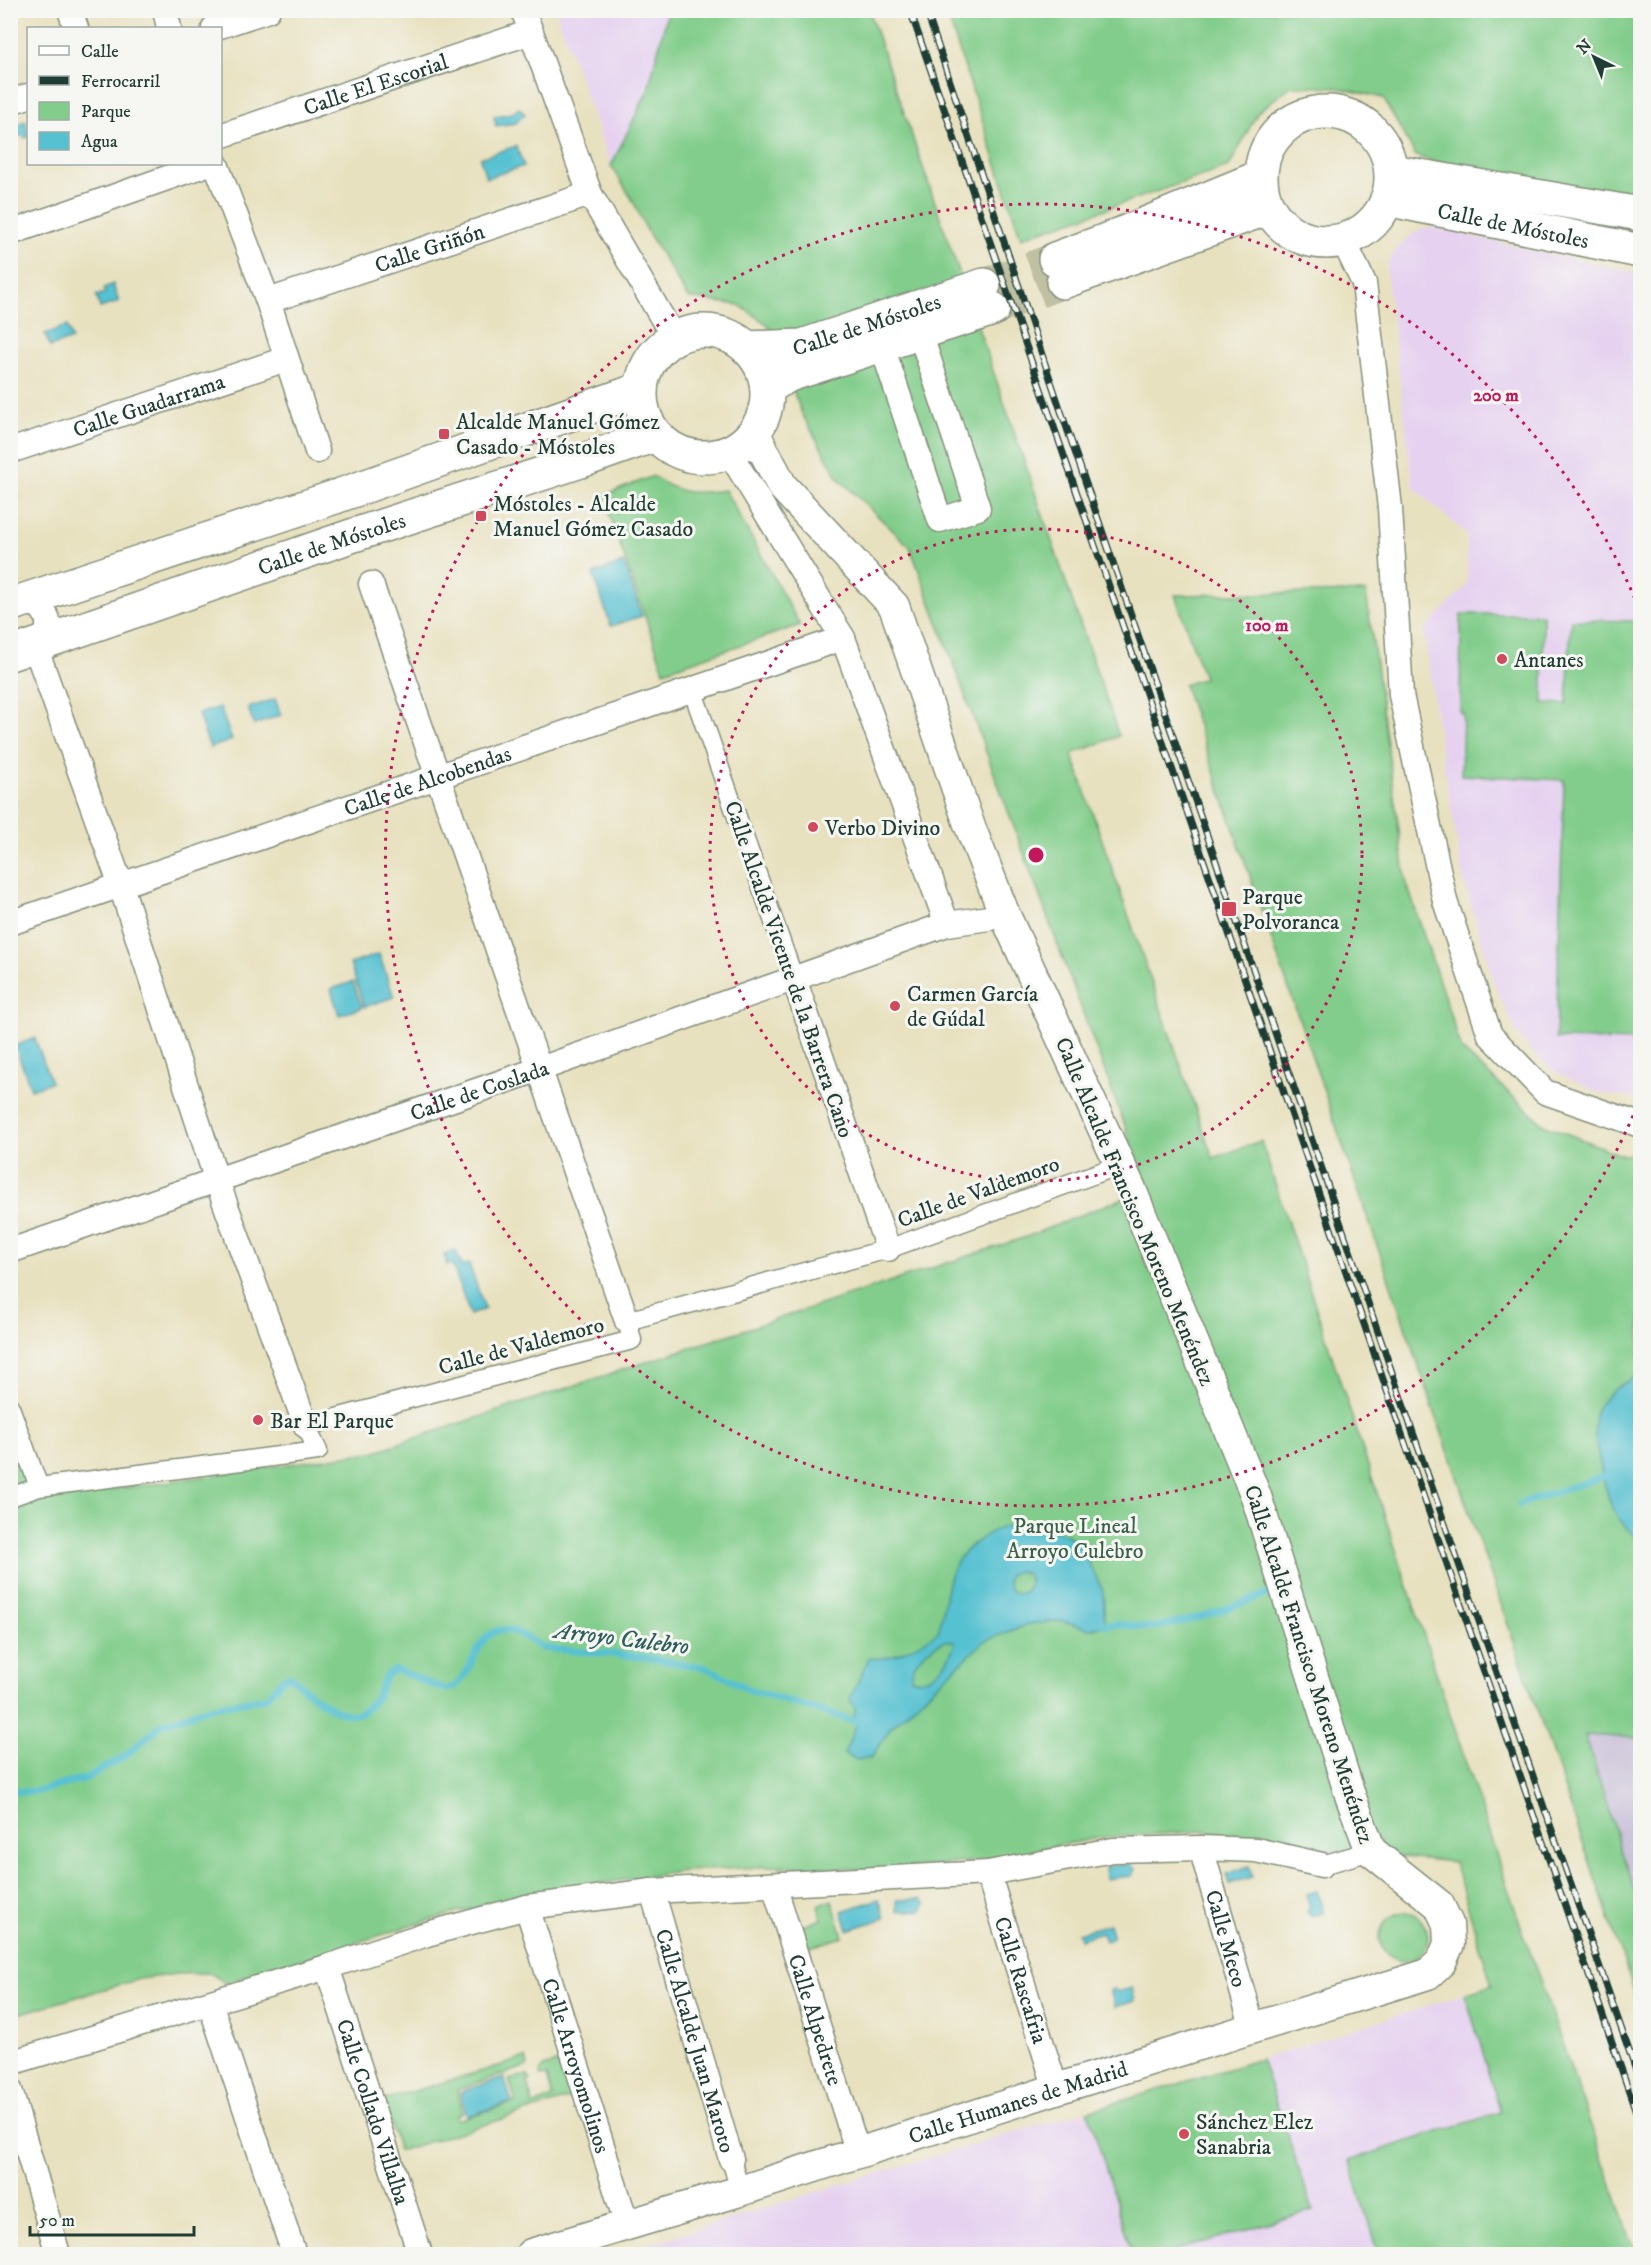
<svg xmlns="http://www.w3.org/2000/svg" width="1651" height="2265" font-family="'IM FELL DW Pica',serif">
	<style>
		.built { fill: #e6d2f0 }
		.industrial { fill: #c8bfd8 }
		.green { fill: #82cd8b; stroke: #508560; stroke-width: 1.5 }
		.water { fill: #56c1d1; stroke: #3a7f82; stroke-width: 1.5; fill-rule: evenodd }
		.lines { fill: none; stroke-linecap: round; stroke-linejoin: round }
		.stream { stroke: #56c1d1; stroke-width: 7 }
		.secondary-tunnel { stroke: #c0c0a3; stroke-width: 33; stroke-dasharray: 33 16; stroke-linecap: butt }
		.pedestrian-casing { stroke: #848f7a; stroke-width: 21 }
		.minor-casing { stroke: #848f7a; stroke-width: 27 }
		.tertiary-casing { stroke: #848f7a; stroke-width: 33 }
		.secondary-casing { stroke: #848f7a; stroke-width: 36 }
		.pedestrian { stroke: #fff; stroke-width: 18 }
		.minor { stroke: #fff; stroke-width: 24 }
		.tertiary { stroke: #fff; stroke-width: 30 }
		.secondary { stroke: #fff; stroke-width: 33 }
		.rail-casing { stroke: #1f3d34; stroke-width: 7 }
		.rail { stroke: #f6f6f2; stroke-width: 4.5; stroke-dasharray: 14; stroke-linecap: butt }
		.ring { fill: none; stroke: #c2185b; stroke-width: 3; stroke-dasharray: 3 6 }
		.poi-dot { fill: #d1495b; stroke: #f6f6f2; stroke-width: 2 }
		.labels { text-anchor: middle; stroke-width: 6; stroke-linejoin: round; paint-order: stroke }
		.street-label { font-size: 22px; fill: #1f3d34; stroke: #f6f6f2 }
		.poi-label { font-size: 22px; fill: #1f3d34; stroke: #f6f6f2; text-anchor: start }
		.park-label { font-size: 22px; fill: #38614a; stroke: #f6f6f2 }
		.water-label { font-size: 24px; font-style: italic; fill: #2d5e5b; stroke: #f6f6f2 }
		.centre { fill: #c2185b; stroke: #f6f6f2; stroke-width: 3 }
		.ring-label { font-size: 18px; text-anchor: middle; font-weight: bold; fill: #c2185b; stroke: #f6f6f2; stroke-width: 6; stroke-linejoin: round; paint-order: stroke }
	</style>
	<rect width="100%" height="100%" fill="#f6f6f2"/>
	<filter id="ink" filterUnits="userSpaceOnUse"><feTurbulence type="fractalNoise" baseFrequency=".0167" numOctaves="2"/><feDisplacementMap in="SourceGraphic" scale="12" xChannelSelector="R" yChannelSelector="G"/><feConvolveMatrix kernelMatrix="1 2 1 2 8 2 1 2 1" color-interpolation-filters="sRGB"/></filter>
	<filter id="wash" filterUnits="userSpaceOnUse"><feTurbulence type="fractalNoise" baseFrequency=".008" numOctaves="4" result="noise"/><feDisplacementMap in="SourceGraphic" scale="24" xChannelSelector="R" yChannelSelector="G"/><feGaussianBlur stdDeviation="1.35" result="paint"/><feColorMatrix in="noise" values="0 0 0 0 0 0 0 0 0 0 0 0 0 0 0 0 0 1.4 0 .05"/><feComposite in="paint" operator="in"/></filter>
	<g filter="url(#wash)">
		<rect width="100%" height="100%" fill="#e8e1bf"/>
		<!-- built -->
		<path class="built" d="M556,11H668L648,90L611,166Z
			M1423,228H1435L1640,274V1100L1596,1092L1552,1070L1536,1056L1517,1034L1494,983L1464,881L1440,745L1424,630L1467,585V535L1413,487L1386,270L1390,259L1397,249L1411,235Z
			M1465,1994L1502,2112L1350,2160L1378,2254H1164L1313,2210L1261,2059Z
			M1088,2111L1132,2254H619L852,2181Z"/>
		<!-- industrial -->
		<path class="industrial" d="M1584,1735L1640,1738V1909Z"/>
		<!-- green -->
		<path class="green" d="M668,11H869L1119,736L1072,754L1213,1158L1261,1141L1500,1866L1636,2254H1378L1349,2160L1501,2112L1465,1994L1492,1985L1454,1862L1331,1850L1268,1837L1203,1831L1098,1838L979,1861L882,1870L782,1866L685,1871L528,1894L433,1919L225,1983L210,1973L176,1974L140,1979L11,2016L10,1440L33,1501L373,1452L1029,1236L1148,1188L910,547L839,479L802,414L768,325L739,305L688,298L646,229L632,199L611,166L648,90Z
			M946,11H1640V200L1449,166L1416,156L1383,98L1334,87L1291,86L1258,112L1229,167L1021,238Z
			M653,476C680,495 693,494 725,490L800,625L664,671L603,496Z
			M1366,592L1406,881L1462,1050L1543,1124L1621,1155L1640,1154V1738L1585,1735L1640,1909V2008L1184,685L1204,678L1175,595Z
			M1461,614H1543V703L1567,704L1571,620L1640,621V1041L1556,1039L1564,780L1461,775L1463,713H1460Z
			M832,1900L843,1937L807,1948L801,1927L822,1919L818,1906Z
			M1380 1937a24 24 0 1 1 48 0a24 24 0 1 1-48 0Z
			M526,2058L528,2066L457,2090L463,2112L456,2115L457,2120L516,2102L509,2080L527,2075L531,2080L527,2082L533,2105L553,2098L547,2076L541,2077L540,2073L544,2067L563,2061L574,2097L399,2151L383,2100Z
			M1261,2059L1313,2210L1164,2254H1132L1088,2111Z"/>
		<!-- water -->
		<path class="water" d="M519,108L525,114L516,123L496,126L494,116L513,113Z
			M26,121L28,137L25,138L22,135L11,139V126Z
			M516,146L524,166L486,178L480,158Z
			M113,284L119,302L100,308L96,296L105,293L104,288Z
			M67,326L72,339L50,347L45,334Z
			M624,563L642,616L611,626L593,574Z
			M275,699L281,715L254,725L248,708Z
			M220,707L232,740L210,748L198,714Z
			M379,954L394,997L364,1007L350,964Z
			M353,982L362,1008L339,1015L331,989Z
			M35,1038L51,1082L31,1089L15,1046Z
			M456,1251L462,1266L469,1264L485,1309L470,1315L452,1263L447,1265L444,1255Z
			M1640,1374V1540C1629,1531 1616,1518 1611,1504C1605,1489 1590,1428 1596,1413C1602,1394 1624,1383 1640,1374Z
			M1013,1525L1050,1528L1067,1535L1081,1547L1103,1591L1105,1625L1090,1629L1063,1621L1028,1624L985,1641L891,1727L872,1757L857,1760L844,1754L857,1723L854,1720L855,1709L850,1699L869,1658C888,1663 922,1643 938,1632C949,1594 941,1565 979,1540C991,1531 999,1527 1013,1525ZM1019,1571L1027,1574L1030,1583L1026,1591L1018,1594L1010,1590L1007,1582L1010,1574ZM944,1641H955C951,1659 933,1686 911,1678C913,1658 927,1649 944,1641Z
			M1130,1864L1135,1869L1132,1876L1106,1879L1105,1867Z
			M1249,1866L1252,1877L1229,1884L1226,1874Z
			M1317,1891L1324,1913L1311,1916L1307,1912L1310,1907L1306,1894Z
			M879,1899L885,1918L848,1930L842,1911Z
			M921,1899L926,1904L921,1911H897V1900Z
			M1109,1924L1113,1938L1110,1940L1105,1941L1101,1932L1080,1939L1078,1933Z
			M1132,1988L1135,2001L1115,2007L1110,1990L1115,1989L1117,1992Z
			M504,2078L512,2102L467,2116L460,2092Z"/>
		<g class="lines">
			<!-- stream -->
			<path class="stream" d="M1520,1504L1611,1474
				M1099,1621L1105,1625C1122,1622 1138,1629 1155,1627C1197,1621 1235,1606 1275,1591
				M10,1789L20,1792L39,1791L87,1778L125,1756L162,1724L208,1708L266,1698L283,1679L289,1676C296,1680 301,1686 307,1691C346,1722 368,1727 386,1675L396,1670C406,1673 443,1690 447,1689C482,1684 469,1592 542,1648L643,1657L707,1668L750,1690L857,1722L865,1718"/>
		</g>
	</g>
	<g filter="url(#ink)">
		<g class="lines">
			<!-- secondary-tunnel -->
			<path class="secondary-tunnel" d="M984,285L1055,259
				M993,309L1063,282"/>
			<!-- pedestrian casing -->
			<g class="pedestrian-casing">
				<path id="pedestrian" d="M692,689L794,979
					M10,1407L39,1487
					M10,1497L39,1487L318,1451L306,1426L632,1340L627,1321L888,1249L1120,1165
					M1322,1865L1371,1851
					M731,2159L740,2191"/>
			</g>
			<!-- minor casing -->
			<g class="minor-casing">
				<g id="minor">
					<path d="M70,10L76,28"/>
					<path d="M165,10L169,28"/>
					<path d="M523,10L590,194L674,338"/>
					<path d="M214,28L268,10"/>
					<path d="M10,102L28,96"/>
					<path id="s1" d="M220,136L531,32"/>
					<path d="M216,164L268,301L317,451"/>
					<path d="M10,233L207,164"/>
					<path d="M1343,240L1364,283L1390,508L1401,695L1445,901L1490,1035L1545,1092L1640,1125"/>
					<path id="s2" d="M268,301L590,194"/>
					<path d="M882,346L940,520L978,508L920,333"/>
					<path id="s3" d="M10,451L286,359"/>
					<path d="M729,452L843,638L947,924"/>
					<path d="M371,584L627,1321"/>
					<path d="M15,604L23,601L39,606C53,619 51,639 32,647"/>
					<path d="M35,646L121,886L217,1181L306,1426"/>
					<path id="s4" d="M10,923L843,638"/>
					<path d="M794,979L888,1249"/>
					<path id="s5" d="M10,1251L540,1069L947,924L989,918L1004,913"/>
					<path id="s6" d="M1201,1848L1253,2029"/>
					<path id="s7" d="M988,1873L1056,2089"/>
					<path id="s8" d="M774,1885L858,2153"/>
					<path id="s9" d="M652,1891L731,2159"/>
					<path id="s10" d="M527,1907L627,2225"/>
					<path id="s11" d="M327,1967L420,2254"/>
					<path d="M210,2003L294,2254"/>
					<path d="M10,2063L327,1967L427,1934L527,1907L652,1891L988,1873L1113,1850L1201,1848L1256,1850L1322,1865"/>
					<path d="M10,2090L58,2254"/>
				</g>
			</g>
			<!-- tertiary casing -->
			<g class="tertiary-casing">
				<g id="tertiary">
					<path id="s12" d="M531,2254L740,2191L1056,2089L1428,1974L1441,1962L1449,1944L1448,1924L1439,1905L1371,1851L1351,1798L1256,1496L1130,1187L1004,913L969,824L894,606L782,486L754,432"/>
				</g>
			</g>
			<!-- secondary casing -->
			<g class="secondary-casing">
				<g id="secondary">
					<circle cx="1326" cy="177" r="65"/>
					<path d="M1391,171L1640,214"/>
					<path id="s13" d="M1387,199L1640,251"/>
					<path d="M1055,259L1104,241L1260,177"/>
					<path d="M1063,282L1268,208"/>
					<circle cx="704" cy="394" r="63"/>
					<path id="s14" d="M747,348L802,346L984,285"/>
					<path d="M767,388L789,375L993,309"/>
					<path d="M10,605L335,497L641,389"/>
					<path id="s15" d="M10,654L351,536L590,458L655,435"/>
				</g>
			</g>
			<!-- pedestrian -->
			<use href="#pedestrian" class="pedestrian"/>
			<!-- minor -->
			<use href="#minor" class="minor"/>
			<!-- tertiary -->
			<use href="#tertiary" class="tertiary"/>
			<!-- secondary -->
			<use href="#secondary" class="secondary"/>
			<!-- rail casing -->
			<g class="rail-casing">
				<path id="rail" d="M910,10L1640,2123
					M926,10L1063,417L1396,1384L1640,2082"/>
			</g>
			<!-- rail -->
			<use href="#rail" class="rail"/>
		</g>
	</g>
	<!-- distance rings -->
	<g class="ring">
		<circle cx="1036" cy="855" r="326"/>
		<path d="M1640 1099A651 651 0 1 1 1640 611"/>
	</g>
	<!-- markers -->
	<g class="poi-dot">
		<rect x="438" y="428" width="12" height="12" rx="3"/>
		<rect x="475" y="510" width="12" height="12" rx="3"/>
		<circle cx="1502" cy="659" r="6"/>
		<circle cx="813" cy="827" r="6"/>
		<rect x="1221" y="901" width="16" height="16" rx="3"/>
		<circle cx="895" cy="1006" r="6"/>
		<circle cx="258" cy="1420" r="6"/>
		<circle cx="1184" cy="2134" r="6"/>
	</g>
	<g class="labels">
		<!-- street labels -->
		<g class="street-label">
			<text dy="8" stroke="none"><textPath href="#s1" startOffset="164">Calle El Escorial</textPath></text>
			<text dy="8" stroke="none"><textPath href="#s13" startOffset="129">Calle de Móstoles</textPath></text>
			<text dy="8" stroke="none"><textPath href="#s2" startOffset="170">Calle Griñón</textPath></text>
			<text dy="8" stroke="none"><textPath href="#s14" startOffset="123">Calle de Móstoles</textPath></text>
			<text dy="8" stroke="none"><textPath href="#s3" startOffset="146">Calle Guadarrama</textPath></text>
			<text dy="8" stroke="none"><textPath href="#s15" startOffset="340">Calle de Móstoles</textPath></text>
			<text dy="8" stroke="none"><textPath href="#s4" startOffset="441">Calle de Alcobendas</textPath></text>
			<text transform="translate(790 969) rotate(71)" y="8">Calle Alcalde Vicente de la Barrera Cano</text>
			<text dy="8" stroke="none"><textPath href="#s5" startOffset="496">Calle de Coslada</textPath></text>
			<text transform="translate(978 1191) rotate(-20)" y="8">Calle de Valdemoro</text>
			<text transform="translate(1136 1211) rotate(67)" y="8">Calle Alcalde Francisco Moreno Menéndez</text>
			<text transform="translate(521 1345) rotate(-15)" y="8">Calle de Valdemoro</text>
			<text transform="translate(1310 1664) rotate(72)" y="8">Calle Alcalde Francisco Moreno Menéndez</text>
			<text dy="8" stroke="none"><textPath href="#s6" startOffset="94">Calle Meco</textPath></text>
			<text dy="8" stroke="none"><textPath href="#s7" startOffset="112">Calle Rascafria</textPath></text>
			<text dy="8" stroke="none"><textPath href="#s8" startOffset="141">Calle Alpedrete</textPath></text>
			<text dy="8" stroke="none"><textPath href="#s9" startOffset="156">Calle Alcalde Juan Maroto</textPath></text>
			<text dy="8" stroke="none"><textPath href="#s10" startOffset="166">Calle Arroyomolinos</textPath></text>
			<text dy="8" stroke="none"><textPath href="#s12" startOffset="510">Calle Humanes de Madrid</textPath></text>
			<text dy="8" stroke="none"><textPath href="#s11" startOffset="152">Calle Collado Villalba</textPath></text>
		</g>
		<!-- poi labels -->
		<g class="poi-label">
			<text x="456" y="429">Alcalde Manuel Gómez<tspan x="456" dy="25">Casado - Móstoles</tspan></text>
			<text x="493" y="511">Móstoles - Alcalde<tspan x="493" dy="25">Manuel Gómez Casado</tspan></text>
			<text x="1514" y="667">Antanes</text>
			<text x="825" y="835">Verbo Divino</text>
			<text x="1242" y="904">Parque<tspan x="1242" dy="25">Polvoranca</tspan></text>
			<text x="907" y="1001">Carmen García<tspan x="907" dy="25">de Gúdal</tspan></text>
			<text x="270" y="1428">Bar El Parque</text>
			<text x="1196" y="2129">Sánchez Elez<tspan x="1196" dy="25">Sanabria</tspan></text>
		</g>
		<!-- park labels -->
		<g class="park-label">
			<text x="1075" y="1533">Parque Lineal<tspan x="1075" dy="25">Arroyo Culebro</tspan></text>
		</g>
		<!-- water labels -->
		<g class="water-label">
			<text transform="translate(622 1638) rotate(7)" y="8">Arroyo Culebro</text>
		</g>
	</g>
	<circle cx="1036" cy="855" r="9" class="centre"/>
	<g class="ring-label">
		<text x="1496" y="401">200 m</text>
		<text x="1267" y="631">100 m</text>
	</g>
	<!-- margin -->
	<rect width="1651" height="2265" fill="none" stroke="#f6f6f2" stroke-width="36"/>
	<!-- legend -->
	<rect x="27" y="27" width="195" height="138" fill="#f6f6f2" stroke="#a0aca6" stroke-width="1.5"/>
	<rect x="39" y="46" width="30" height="9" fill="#ffffff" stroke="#a0aca6" stroke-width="1.5"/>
	<text x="81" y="57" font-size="18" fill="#1f3d34">Calle</text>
	<rect x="39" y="76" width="30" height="9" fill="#1f3d34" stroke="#a0aca6" stroke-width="1.5"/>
	<text x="81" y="87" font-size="18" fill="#1f3d34">Ferrocarril</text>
	<rect x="39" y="102" width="30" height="18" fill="#82cd8b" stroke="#a0aca6" stroke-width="1.5"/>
	<text x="81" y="117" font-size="18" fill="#1f3d34">Parque</text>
	<rect x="39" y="132" width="30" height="18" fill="#56c1d1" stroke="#a0aca6" stroke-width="1.5"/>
	<text x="81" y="147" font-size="18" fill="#1f3d34">Agua</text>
	<!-- north arrow -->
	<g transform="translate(1594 57) rotate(317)" stroke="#f6f6f2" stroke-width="4.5" paint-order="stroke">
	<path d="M0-4.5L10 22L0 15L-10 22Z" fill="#1f3d34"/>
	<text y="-9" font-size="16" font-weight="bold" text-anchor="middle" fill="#1f3d34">N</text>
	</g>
	<!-- scale -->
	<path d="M30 2226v9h164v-9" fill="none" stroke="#1f3d34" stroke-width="3"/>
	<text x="39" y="2226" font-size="18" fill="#1f3d34" stroke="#f6f6f2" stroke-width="4.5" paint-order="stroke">50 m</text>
</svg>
